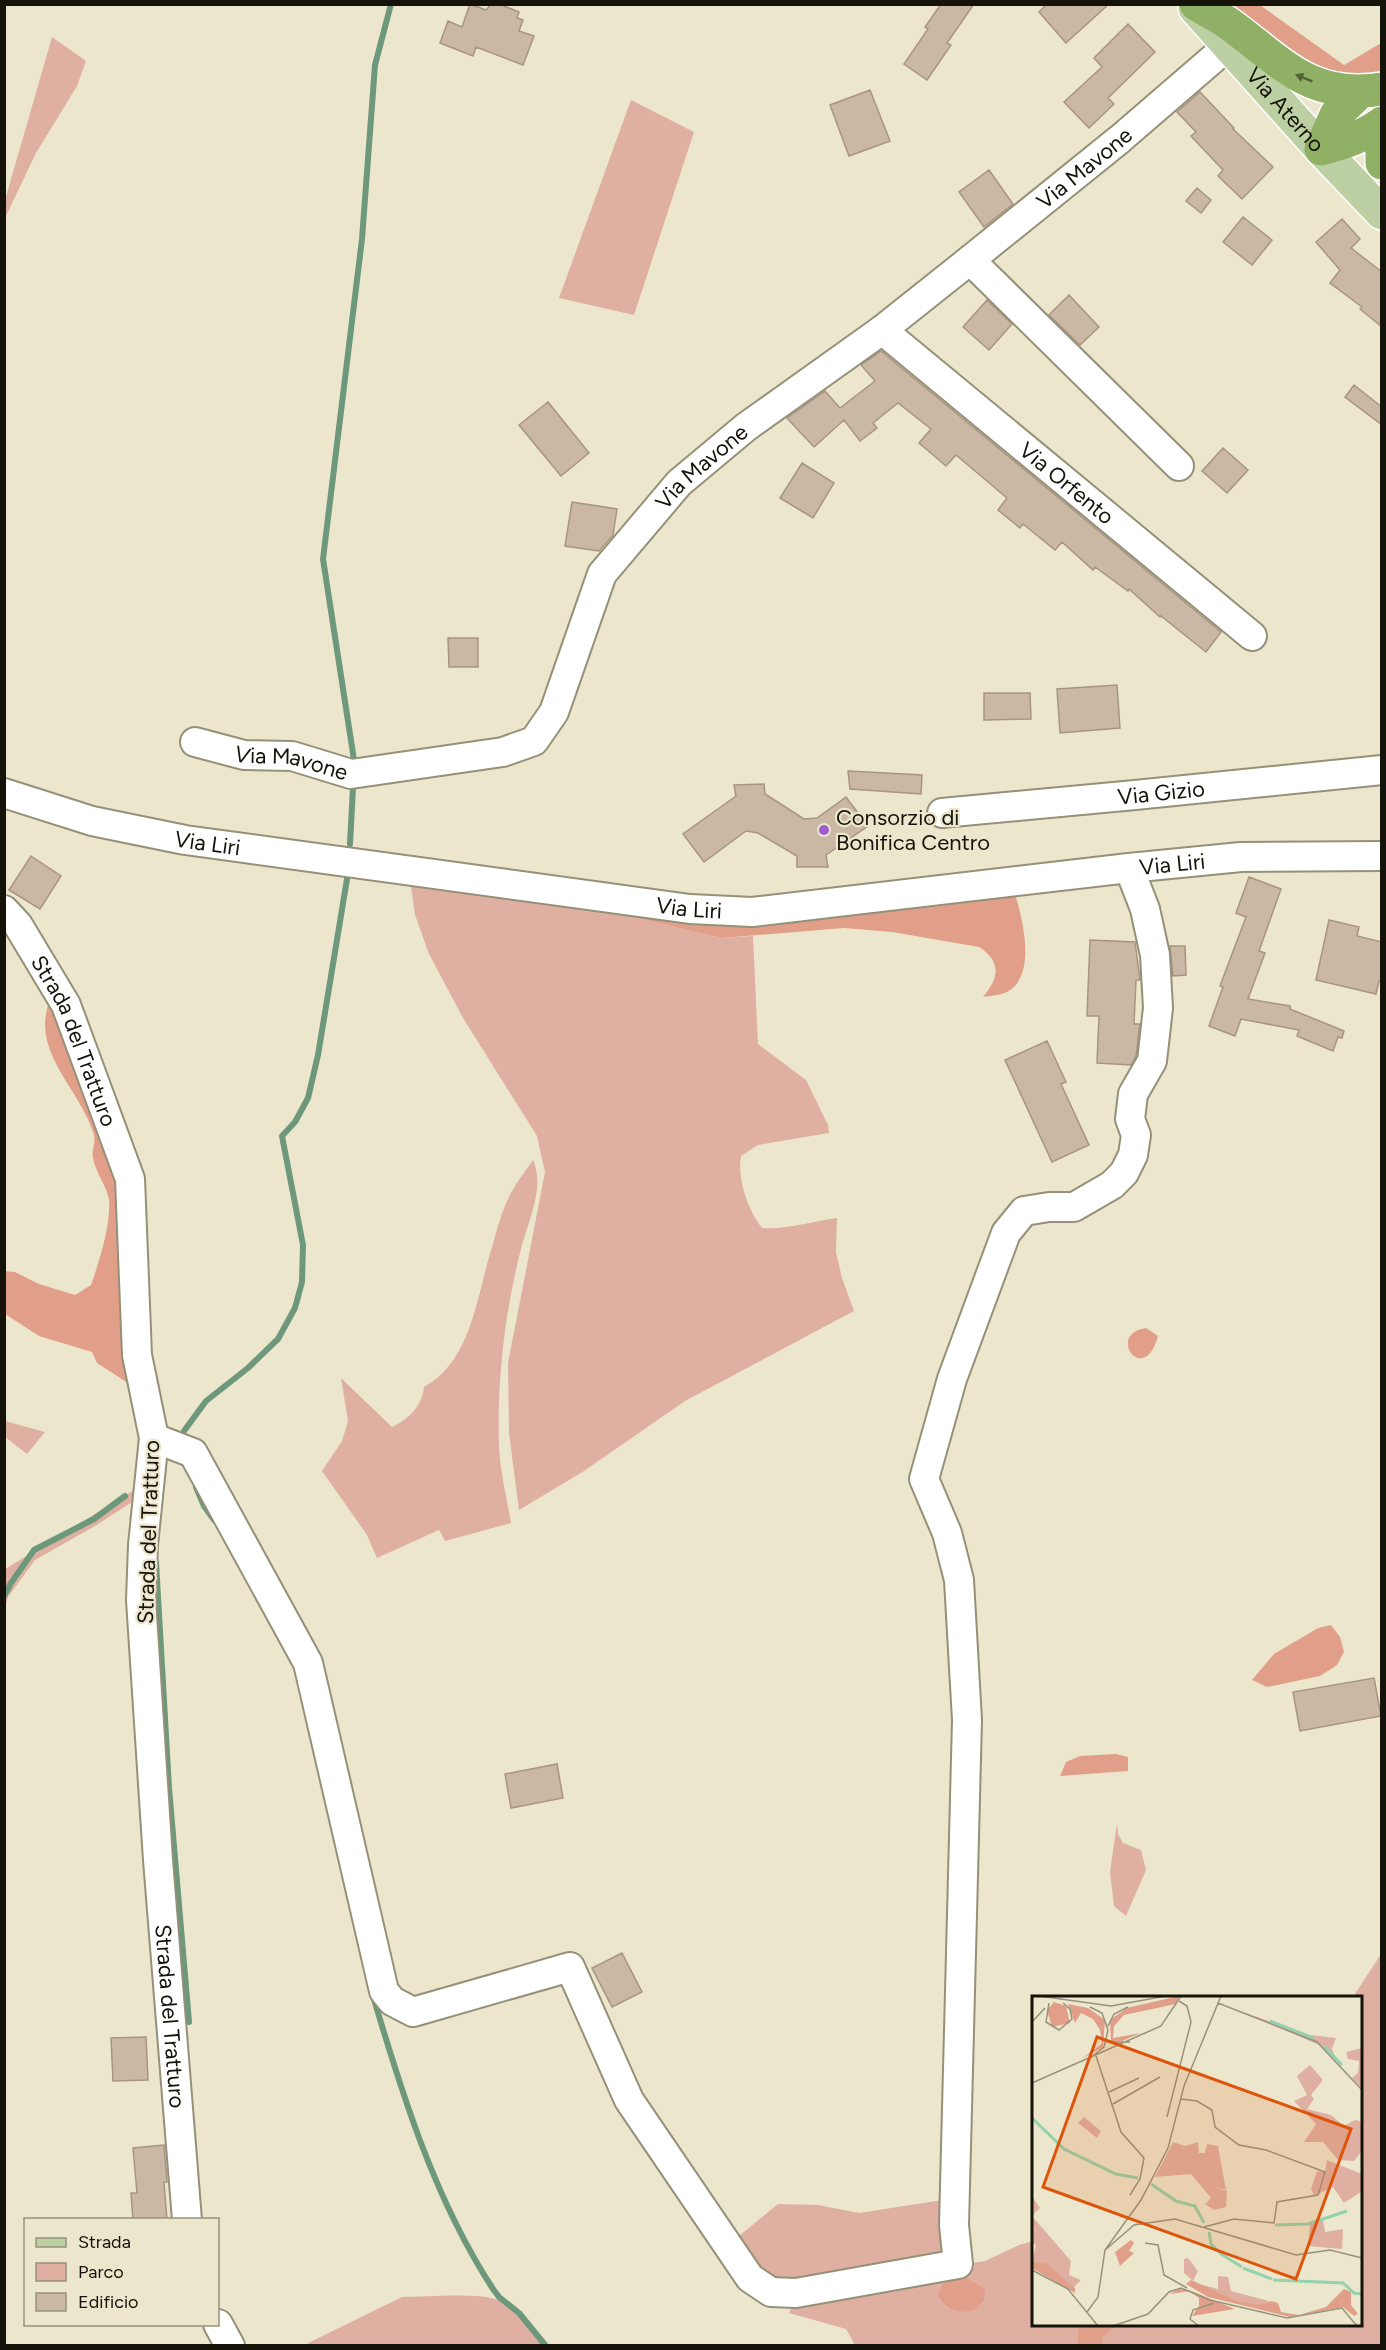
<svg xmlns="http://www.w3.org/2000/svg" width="1386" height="2350" font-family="Figtree,sans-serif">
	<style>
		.green { fill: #dfb0a2 }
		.forest { fill: #e19f8a }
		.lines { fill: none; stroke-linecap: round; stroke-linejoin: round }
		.stream { stroke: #6d987b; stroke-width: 6 }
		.building { fill: #cbb8a4; stroke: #a79481; stroke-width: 1.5 }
		.minor-casing { stroke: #959078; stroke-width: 32 }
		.major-casing { stroke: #fff; stroke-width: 36 }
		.highway-casing { stroke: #fff; stroke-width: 36 }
		.minor { stroke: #fff; stroke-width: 28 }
		.major { stroke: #bcd0a3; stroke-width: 33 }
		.highway { stroke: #90b065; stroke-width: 33 }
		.oneway { fill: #526137 }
		.poi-dot { fill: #9f5bd0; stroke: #ece7cc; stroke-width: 2 }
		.labels { text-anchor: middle; stroke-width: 4.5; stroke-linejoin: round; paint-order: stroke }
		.street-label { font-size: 22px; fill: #141209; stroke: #ece7cc }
		.poi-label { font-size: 22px; fill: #141209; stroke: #ece7cc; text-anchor: start }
		.inset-river { fill: none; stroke: #93d2ac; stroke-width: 3 }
		.inset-road { fill: none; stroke: #96927e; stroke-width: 1.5 }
		.view { fill: #dd550c; fill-opacity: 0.15; stroke: #dd550c; stroke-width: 3 }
		.inset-edge { fill: none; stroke: #141209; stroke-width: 3 }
	</style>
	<rect width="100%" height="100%" fill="#ece7cc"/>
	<!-- green -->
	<path class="green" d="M52,37L86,61L77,86L36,153L5,218V200Z
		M631,100L694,132L634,315L559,298Z
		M415,875L646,920L721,938L753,936L758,1044L806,1080L828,1125L829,1133L758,1145L741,1156C737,1179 748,1210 762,1228C785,1230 813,1221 837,1218L836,1252L842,1278L854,1311L685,1401L584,1471L519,1510L509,1433L508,1363L545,1172L537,1136L463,1018L429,954L415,915L411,887Z
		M533,1160C545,1186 529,1220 522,1245C505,1310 497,1379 499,1446C500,1471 507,1498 511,1523L445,1541L439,1530L377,1558L367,1535L322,1471L342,1441L348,1421L341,1378L392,1427C408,1420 423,1405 424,1387C472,1361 477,1294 492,1247C497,1229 503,1207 512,1191C518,1180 526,1170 533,1160Z
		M5,1421L45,1432L27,1454L5,1437Z
		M144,1484L140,1497L95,1526L35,1560L8,1597L5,1608V1569Z
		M1117,1823L1118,1834L1123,1843L1141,1850L1146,1870L1126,1916L1114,1906L1110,1872Z
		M1381,1954V2345L1102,2346V2338L1118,2325L1360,2324V1998L1353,1997Z
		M949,2199L960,2265L985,2261L1019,2245L1033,2241L1034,2324L1078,2325L1077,2345H855L846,2329L789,2313L796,2295L729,2244L778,2204L818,2205L859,2213Z
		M402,2297C424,2297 483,2292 500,2301C517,2310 530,2331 542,2345H309L308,2343Z"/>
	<!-- forest -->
	<path class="forest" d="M1227,5H1260L1344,65L1381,43V81L1324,76Z
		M511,894L747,920L1015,894C1023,920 1037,976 1007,992C1001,995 990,996 983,997C999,978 1002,962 979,947L892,932L844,928L721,938L646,920Z
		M53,993L115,1143L134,1387L97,1363L92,1352L39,1336L5,1314L4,1271L15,1272L39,1284L75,1295L91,1285C99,1262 111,1225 109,1200C107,1186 96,1174 93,1158C91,1150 96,1143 94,1135C79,1085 25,1049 53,993Z
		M1146,1328L1158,1336C1144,1388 1105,1334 1146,1328Z
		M1331,1625L1340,1637L1344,1652L1337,1665L1320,1676L1267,1687L1252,1680L1274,1654L1318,1628Z
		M1116,1754L1128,1757V1771L1060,1776L1066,1762L1080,1756Z
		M957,2278H967L985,2289L984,2300L975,2310C959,2315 944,2309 938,2294C942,2283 946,2280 957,2278Z
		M1078,2325V2324L1118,2325L1102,2338V2345L1077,2346Z"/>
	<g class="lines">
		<!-- stream -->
		<path class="stream" d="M354,760L323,559L362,239L375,65L391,4
			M350,844L353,788
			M184,1431L206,1401L248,1368L278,1339L295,1308L302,1282L303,1245L282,1136L295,1122L308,1098L318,1055L347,879
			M196,1487L204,1506L214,1520
			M156,1562L169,1788L189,2022
			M4,1596L11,1583L34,1550L94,1519L125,1496
			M373,1996C403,2097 435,2200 493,2289L499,2297L519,2313L546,2346"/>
	</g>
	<!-- building -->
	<path class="building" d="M470,4L486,10L491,4H499L519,12L517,18L523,20L519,31L534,36L523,65L476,47L473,56L440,43L448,21L462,27Z
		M941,4H974L947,43L951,45L927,80L904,64L928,29L925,27Z
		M1047,4H1109L1066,43L1039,12Z
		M1128,24L1155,52L1108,98L1114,104L1089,128L1064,102L1102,67L1094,58Z
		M870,90L890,141L849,156L830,105Z
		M1200,92L1234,128L1233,129L1273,167L1242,199L1218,176L1223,170L1191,136L1196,132L1177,112Z
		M989,170L1013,204L984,227L959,192Z
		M1197,188L1211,200L1201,213L1186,201Z
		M1243,217L1272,240L1252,265L1223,242Z
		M1342,219L1360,239L1351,248L1382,272V327L1360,309L1362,307L1330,283L1340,270L1316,242Z
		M1069,295L1099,327L1080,345L1049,315Z
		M987,300L1012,324L989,350L963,327Z
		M881,351L1221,632L1206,652L1161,616L1160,617L1129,589L1128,591L1095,567L1093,570L1062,542L1055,550L1023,524L1020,528L998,510L1007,498L956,455L946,466L919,443L931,429L898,403L873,423L877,428L860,441L844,420L814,447L787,418L825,391L840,408L875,381L861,365Z
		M1354,385L1382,407V425L1345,397Z
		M548,402L589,453L561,476L519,425Z
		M1223,448L1248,470L1227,493L1202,471Z
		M802,463L834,483L813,518L780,498Z
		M572,502L617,509L613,535L599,551L565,546Z
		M448,638H478V667H449Z
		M1117,685L1120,728L1060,733L1057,689Z
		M984,693H1030L1031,719L984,720Z
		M848,771L922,775L921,794L850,789Z
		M764,784L765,794L804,819L817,818L846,797L868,826L826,855L828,867H797V856L758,833L746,831L704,862L683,834L736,796L734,785Z
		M31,856L61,876L40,909L9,890Z
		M1249,877L1281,889L1259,951L1265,953L1248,999L1290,1006V1009L1344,1031L1342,1038L1338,1037L1333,1051L1297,1036L1299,1030L1241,1019L1235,1036L1209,1026L1223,987L1220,986L1246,917L1236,913Z
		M1329,920L1359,927L1357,936L1382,942V981H1379L1376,994L1316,980Z
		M1090,940L1135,942L1140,980H1136L1134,1024H1140L1136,1056L1131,1065L1097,1063L1099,1016H1087Z
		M1170,946H1185L1186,975L1173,976Z
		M1047,1041L1066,1082L1061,1084L1089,1145L1052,1162L1005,1060Z
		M1374,1678L1381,1716L1300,1731L1293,1692Z
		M557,1764L563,1798L511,1808L505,1774Z
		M622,1953L642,1992L612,2007L592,1968Z
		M146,2037L148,2080L113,2081L111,2038Z
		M164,2145L167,2182H164L167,2220H133L131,2193H137L133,2148Z"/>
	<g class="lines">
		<!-- minor casing -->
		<g class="minor-casing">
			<g id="minor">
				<path d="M970,260L1179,466"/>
				<path id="s1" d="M882,330L1252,636"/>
				<path id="s2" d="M195,742L244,755L292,756L351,774L503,752L534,741L554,712L602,574L679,483L746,427L882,330L970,260L1120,139L1229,45"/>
				<path id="s3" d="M4,793L92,821L185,840L690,909L752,912L1129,868L1241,857L1382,856"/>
				<path id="s4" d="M942,813L1135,795L1382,770"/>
				<path id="s5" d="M4,910L18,925L66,1005L130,1179L137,1355L154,1438L143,1545L141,1600L158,1860L187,2220"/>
				<path d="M154,1438L193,1453L308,1663L384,1991L392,2001L413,2012L570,1967L629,2100L750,2278L771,2292L796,2293L958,2264L954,2225L967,1720L959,1580L947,1533L924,1479L952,1379L1006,1233L1024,1211L1049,1207H1074L1112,1185L1124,1173L1133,1155L1136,1135L1130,1119L1133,1094L1152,1061L1158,1008L1155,955L1145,909L1129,868"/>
				<path d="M218,2324L230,2346"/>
			</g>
		</g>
		<!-- major casing -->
		<g class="major-casing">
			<g id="major">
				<path id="s6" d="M1195,8L1321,149L1382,213"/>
			</g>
		</g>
		<!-- highway casing -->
		<g class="highway-casing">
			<path id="highway" d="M1196,4C1209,12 1224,19 1236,29C1285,66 1314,100 1382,89
				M1382,126V163
				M1321,149L1336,115L1360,92
				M1321,149C1344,143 1363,137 1382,123"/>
		</g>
		<!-- minor -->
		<use href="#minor" class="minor"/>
		<!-- major -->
		<use href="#major" class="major"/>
		<!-- highway -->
		<use href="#highway" class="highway"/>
	</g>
	<!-- one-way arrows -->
	<defs><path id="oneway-solid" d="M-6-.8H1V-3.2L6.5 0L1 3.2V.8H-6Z" transform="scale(1.5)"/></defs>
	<use class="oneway" href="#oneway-solid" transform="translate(1304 78) rotate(-158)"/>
	<!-- markers -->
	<circle class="poi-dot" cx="824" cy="830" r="6"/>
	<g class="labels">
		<!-- street labels -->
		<g class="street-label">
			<text dy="8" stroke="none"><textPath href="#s6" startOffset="136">Via Aterno</textPath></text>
			<text dy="8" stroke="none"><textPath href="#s2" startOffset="1161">Via Mavone</textPath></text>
			<text dy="8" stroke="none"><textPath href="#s2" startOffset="675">Via Mavone</textPath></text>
			<text dy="8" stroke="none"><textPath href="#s1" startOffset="240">Via Orfento</textPath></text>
			<text dy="8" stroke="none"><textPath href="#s2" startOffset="99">Via Mavone</textPath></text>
			<text dy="8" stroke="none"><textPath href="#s4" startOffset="220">Via Gizio</textPath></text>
			<text dy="8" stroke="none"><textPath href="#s3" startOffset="210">Via Liri</textPath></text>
			<text dy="8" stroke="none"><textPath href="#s3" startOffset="1182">Via Liri</textPath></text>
			<text dy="8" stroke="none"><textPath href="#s3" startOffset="696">Via Liri</textPath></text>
			<text dy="8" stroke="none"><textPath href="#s5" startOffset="150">Strada del Tratturo</textPath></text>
			<text transform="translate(148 1532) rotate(-88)" y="8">Strada del Tratturo</text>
			<text dy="8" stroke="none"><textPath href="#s5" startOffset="1140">Strada del Tratturo</textPath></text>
		</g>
		<!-- poi labels -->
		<g class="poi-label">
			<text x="836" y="825">Consorzio di<tspan x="836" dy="25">Bonifica Centro</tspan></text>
		</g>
	</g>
	<!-- overview -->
	<g transform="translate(1032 1996)">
		<rect width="330" height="330" fill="#ece7cc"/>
		<path d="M205,14L278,39L304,42L300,53L303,62L292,51ZM330,52V92L320,82L326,77L327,65L316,63L314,56ZM278,69L291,84L279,99L282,103L275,113L299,119L312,130L323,124L330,126V155L322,165L306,164L291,146H272L284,128L262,105L275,99L265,80ZM52,121L69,135L65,142L46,127ZM141,146L153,150L166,146L167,157H173L175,148L186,150L194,194L179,191L195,195L194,211L182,214L173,208L179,202L159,178L123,181ZM295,164L330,178V195L312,207L301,191L282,200L279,193L285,175L293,176ZM0,200L8,212L0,220L39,265L37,279L49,284L42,291L14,268L0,266L4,249L0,246ZM291,223L293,236L311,233L310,253L276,250L278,228ZM156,262L166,275L161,285L152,277V263ZM186,280L196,281L199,295L237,305L226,310L206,305L163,287L186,293Z" fill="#dfb0a2"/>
		<path d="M147,0L144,8L92,19L82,30L81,42L109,37L90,45H79L78,24L95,12ZM22,6L34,10L38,27L20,31L15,14ZM36,8L56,12L73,24L71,51L49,63L70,48L68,34L61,23L49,17L43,27ZM99,244L102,247L97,255L102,257L88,270L83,256ZM0,266L14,267L43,292V297L0,272ZM159,284L206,305L226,309L239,305L246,307L249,316L267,319L294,311L312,293L319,296V309L326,318L322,320L311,311L258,321L176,301L154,288ZM147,293L157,294L203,313L160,320L167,310V302L158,295L138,298Z" fill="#e19f8a"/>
		<path class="inset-river" d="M238,25L281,42M292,50L310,69M0,122L32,153L84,178L106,182M119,188L144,205L163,210L172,227M243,229L276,228L315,215M177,236L179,248L189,258M189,258L210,271M211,272L240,283M241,284L311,287L322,297L330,298"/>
		<path class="inset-road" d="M7,0L79,10L134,0M17,7L14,26L27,34L40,23L38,13L31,7M186,7L285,46L330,94M0,26L13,12M76,30L82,18L96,11M78,46H98M64,60L89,136L112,162L108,183L98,199M57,63L72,51L76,34L70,17L58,11M0,87L129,30L149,0M77,96L107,82M149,103L165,105L180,114L183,131L207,149L234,154L293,176L286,199L245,206L242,227L202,223L172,231M81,108L128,81M135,121L159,26L155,10L147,5M113,247L126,249L132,279L155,292M72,255L102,229L143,223L264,259L298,254L330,262M0,274L36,293L66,330M55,316L66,301L73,254L109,204L136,152L152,90L189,0M81,330L116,318L137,296L149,292L178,304L255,322L310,312L325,330M167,330L158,323L161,314L182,307"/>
		<path class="view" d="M65,41L319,133L264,283L11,191Z"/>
		<rect width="330" height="330" class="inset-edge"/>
	</g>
	<!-- border -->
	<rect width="1386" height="2350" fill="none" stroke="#141209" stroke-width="12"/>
	<!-- legend -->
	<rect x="24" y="2218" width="195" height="108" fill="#ece7cc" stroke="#96927e" stroke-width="1.5"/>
	<rect x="36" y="2238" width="30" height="9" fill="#bcd0a3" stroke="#96927e" stroke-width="1.5"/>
	<text x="78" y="2248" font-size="18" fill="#141209">Strada</text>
	<rect x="36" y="2263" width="30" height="18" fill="#dfb0a2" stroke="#96927e" stroke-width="1.5"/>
	<text x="78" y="2278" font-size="18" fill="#141209">Parco</text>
	<rect x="36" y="2293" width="30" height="18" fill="#cbb8a4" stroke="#96927e" stroke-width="1.5"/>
	<text x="78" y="2308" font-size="18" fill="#141209">Edificio</text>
</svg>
